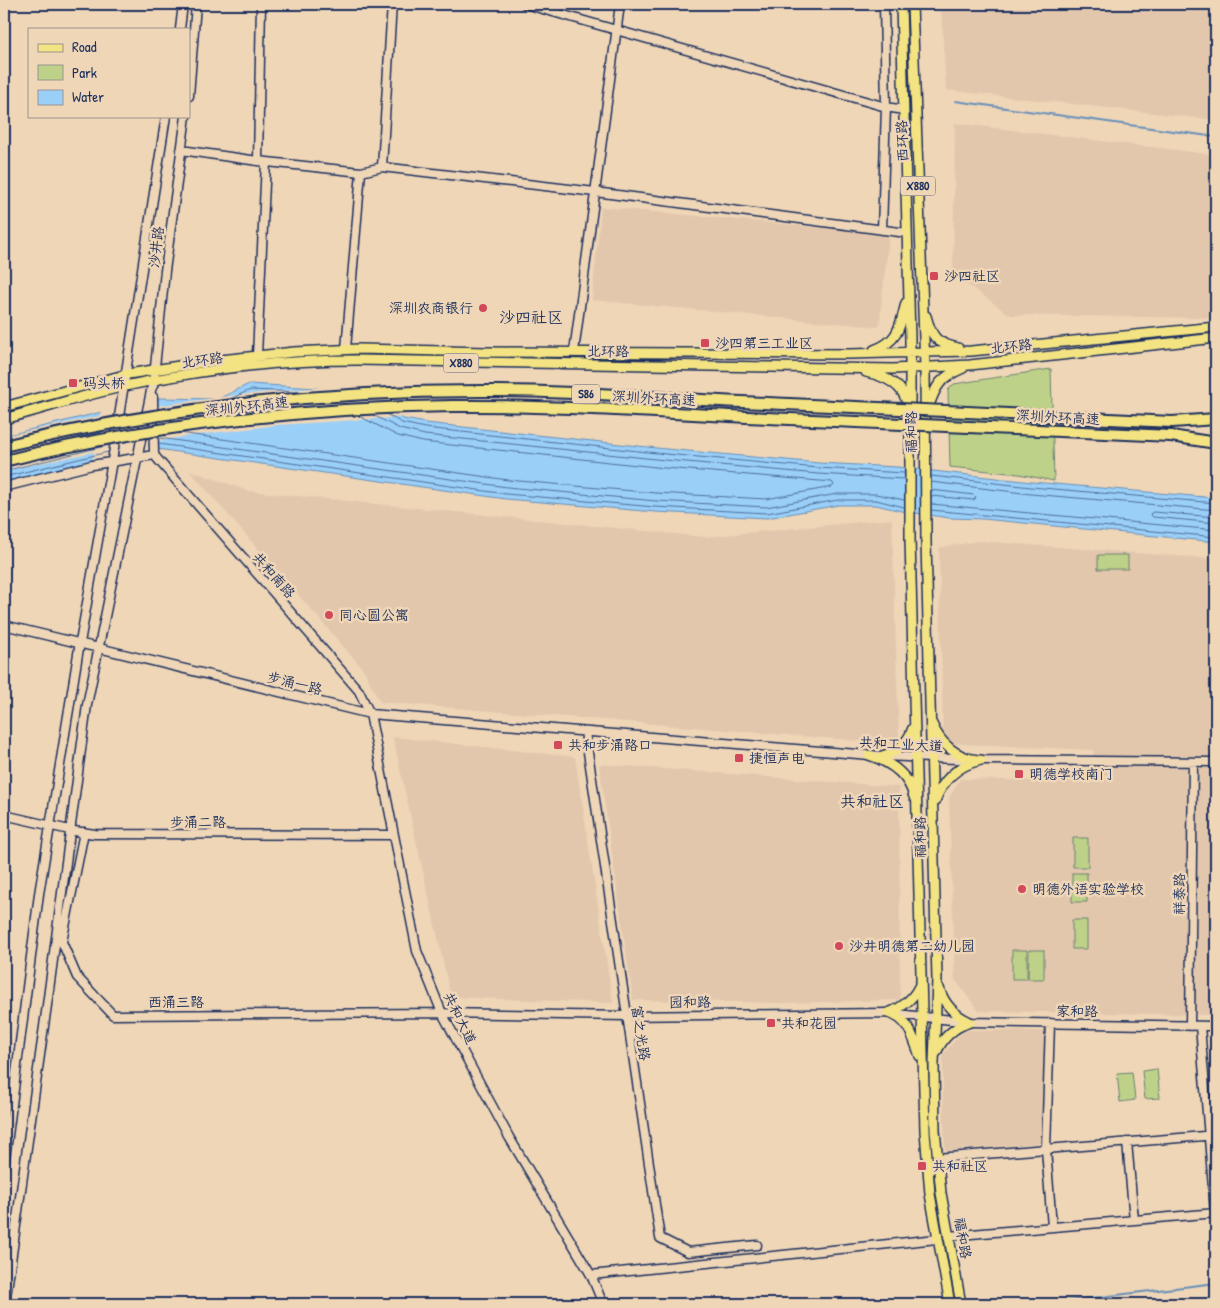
<svg xmlns="http://www.w3.org/2000/svg" width="1220" height="1308" font-family="'Patrick Hand','LXGW WenKai TC',sans-serif">
	<style>
		.built { fill: #e2c7ad }
		.green { fill: #bdd288; stroke: #6c8073 }
		.water { fill: #9acff8; stroke: #678fba }
		.pier { fill: #efd6b7 }
		.lines { fill: none; stroke-linecap: round; stroke-linejoin: round }
		.shore { stroke: #4e6f9c; stroke-width: 1 }
		.stream { stroke: #678fba; stroke-width: 2 }
		.minor-casing { stroke: #1b2f5e; stroke-width: 11 }
		.major-casing { stroke: #1b2f5e; stroke-width: 12 }
		.highway-casing { stroke: #1b2f5e; stroke-width: 14 }
		.minor { stroke: #efd6b7; stroke-width: 8 }
		.major { stroke: #f4e382; stroke-width: 9 }
		.highway { stroke: #f4e382; stroke-width: 10 }
		.highway-bridge-casing { stroke: #1b2f5e; stroke-width: 14; stroke-linecap: butt }
		.highway-bridge { stroke: #f4e382; stroke-width: 10 }
		.poi-dot { fill: #d1495b; stroke: #efd6b7; stroke-width: 2 }
		.labels { text-anchor: middle; stroke-width: 5; stroke-linejoin: round; paint-order: stroke }
		.shield { fill: #efd6b7; stroke: #5b6179; stroke-width: 1 }
		.shield-label { font-size: 12px; font-weight: bold; fill: #1b2f5e }
		.street-label { font-size: 14px; fill: #1b2f5e; stroke: #efd6b7 }
		.poi-label { font-size: 14px; fill: #1b2f5e; stroke: #efd6b7; text-anchor: start }
		.quarter-label { font-size: 16px; fill: #1b2f5e; stroke: #efd6b7 }
	</style>
	<rect width="100%" height="100%" fill="#efd6b7"/>
	<filter id="ink" filterUnits="userSpaceOnUse"><feTurbulence type="fractalNoise" baseFrequency=".02" numOctaves="2"/><feDisplacementMap in="SourceGraphic" scale="10" xChannelSelector="R" yChannelSelector="G"/><feConvolveMatrix kernelMatrix="1 2 1 2 8 2 1 2 1" color-interpolation-filters="sRGB"/></filter>
	<g filter="url(#ink)">
		<!-- built -->
		<path class="built" d="M941,4H1216V120L946,90Z
			M955,123L1216,155V318L1010,315L953,274Z
			M601,207L889,234L879,327L592,300Z
			M189,470L248,491L705,537L892,519L899,744L380,702L364,670Z
			M978,541L1216,559V1015L979,1011L955,980L949,798L960,779L1094,782L1093,750L943,743L939,548Z
			M393,737L575,757L613,1003L451,997Z
			M599,764L899,787L900,1000L783,1003L633,1000Z
			M964,1030L1045,1031L1042,1143L945,1151L943,1097V1054Z"/>
		<!-- green -->
		<path class="green" d="M1051,369L1054,481L1019,474L950,467L948,390L954,384Z
			M1098,555H1128V569H1098Z
			M1073,838H1088V867H1073Z
			M1072,873H1087V902H1072Z
			M1072,920H1087V949H1072Z
			M1012,950H1027V979H1012Z
			M1029,950H1044V979H1028Z
			M1157,1069L1160,1098L1145,1099L1142,1071Z
			M1132,1072L1135,1100L1120,1102L1117,1073Z"/>
		<!-- water -->
		<path class="water" d="M249,384L350,390L404,419L426,423L666,449L819,463L897,467L1032,482L1216,498V542L983,519L950,518L901,511L876,505H838L767,518L655,512L506,499L150,448L4,482V436L159,398L218,399Z"/>
		<!-- pier -->
		<path class="pier" d="M332,386L351,387L407,417L277,425L189,436L151,442L149,451L92,463L94,452L4,471V436L100,416L101,410L158,396L156,406L229,396Z"/>
		<g class="lines">
			<!-- shore -->
			<path class="shore" d="M228,400L250,390L301,392
				M386,414L402,423L425,428L666,454L818,468L904,473
				M373,415L400,429L425,435L665,460L818,474L904,479
				M180,433L508,480L656,493L766,499L832,487L834,485L832,482L665,468L423,442L398,436L359,416
				M159,438L507,487L656,501L766,507L837,494H876L904,500
				M159,444L506,494L655,507L767,513L838,500H876L904,507
				M25,450L102,432
				M4,471L109,445
				M931,476L1031,487L1216,503
				M4,477L108,452
				M931,482L1031,494L1216,510
				M931,490L974,495L976,497L974,500L931,496
				M931,504L1216,530
				M931,510L1216,537
				M1216,517L1153,512L1150,514L1153,517L1216,523"/>
			<!-- stream -->
			<path class="stream" d="M955,101L1216,137
				M1043,1304L1216,1283"/>
			<!-- minor casing -->
			<g class="minor-casing">
				<path id="minor" d="M525,4L886,107L904,110
					M180,29L183,4
					M189,96L196,4
					M181,150L258,161L361,172L382,167L595,192L907,233
					M258,161L261,4
					M382,167L392,4
					M882,230L886,107L884,4
					M346,349L361,172
					M574,352L620,4
					M257,355L266,162
					M153,386L165,271L186,116
					M153,397L154,455
					M154,455L359,691L370,714L417,951L442,1013L509,1137L591,1275L603,1304
					M4,487L92,465L154,455
					M4,625L370,714L882,756L981,760L1216,762
					M585,732L660,1238L688,1252L757,1245
					M4,815L74,831L95,834L394,835
					M84,832L62,942L77,977L113,1015L442,1013L626,1016L888,1013L970,1022L1216,1026
					M1050,1023L1046,1149L1052,1227
					M1190,1026L1193,762
					M1200,1026L1215,1213
					M1127,1142L1134,1220
					M937,1158L1216,1135
					M4,1167L39,894L78,654L112,461L166,116
					M948,1236L1216,1213
					M591,1275L937,1239
					M5,1304L47,1005L87,705L153,381"/>
			</g>
			<!-- major casing -->
			<g class="major-casing">
				<path id="major" d="M901,4L910,338V539L925,1131L930,1194L950,1304
					M912,4L925,367L926,542L937,979L934,1064L935,1130L941,1193L961,1304
					M926,316C932,338 936,343 958,348
					M874,350C899,341 900,326 906,303
					M866,372C884,376 903,384 907,403
					M4,407L128,374L211,361L294,352L358,349L487,352L850,354L924,352L971,351L1216,327
					M928,408C936,385 940,378 963,368
					M4,419C46,408 87,394 130,385C204,369 282,360 358,360L893,369L970,365L1216,338
					M932,724C940,744 957,758 978,760
					M869,755C890,762 909,775 914,797
					M882,756C898,752 908,743 913,728
					M935,801C943,779 959,765 981,760
					M939,988C944,1004 954,1015 970,1022
					M888,1013C909,1018 913,1038 920,1056
					M888,1013C904,1007 915,998 921,982
					M936,1053C943,1037 954,1027 970,1022"/>
			</g>
			<!-- highway casing -->
			<g class="highway-casing">
				<path id="highway" d="M1172,422L1216,419
					M1171,436L1216,443"/>
			</g>
			<!-- minor -->
			<use href="#minor" class="minor"/>
			<!-- major -->
			<use href="#major" class="major"/>
			<!-- highway -->
			<use href="#highway" class="highway"/>
			<!-- highway-bridge casing -->
			<g class="highway-bridge-casing">
				<path id="highway-bridge" d="M4,446C164,407 330,390 495,391C577,391 660,398 742,402C885,408 1029,415 1172,422
					M4,461C150,425 302,408 453,406C551,405 649,412 747,417C889,423 1030,430 1171,436"/>
			</g>
			<!-- highway-bridge -->
			<use href="#highway-bridge" class="highway-bridge"/>
		</g>
	</g>
	<!-- markers -->
	<g class="poi-dot">
		<rect x="929" y="271" width="10" height="10" rx="2.5"/>
		<circle cx="483" cy="308" r="5"/>
		<rect x="700" y="338" width="10" height="10" rx="2.5"/>
		<rect x="68" y="378" width="10" height="10" rx="2.5"/>
		<circle cx="329" cy="615" r="5"/>
		<rect x="553" y="740" width="10" height="10" rx="2.5"/>
		<rect x="734" y="753" width="10" height="10" rx="2.5"/>
		<rect x="1014" y="769" width="10" height="10" rx="2.5"/>
		<circle cx="1022" cy="889" r="5"/>
		<circle cx="839" cy="946" r="5"/>
		<rect x="766" y="1018" width="10" height="10" rx="2.5"/>
		<rect x="917" y="1161" width="10" height="10" rx="2.5"/>
	</g>
	<g class="labels">
		<!-- shield labels -->
		<g class="shield">
			<rect x="900.5" y="176.5" width="35" height="19" rx="4"/>
			<rect x="443.5" y="353.5" width="35" height="19" rx="4"/>
			<rect x="572" y="384.5" width="28" height="19" rx="4"/>
		</g>
		<g class="shield-label">
			<text x="918" y="190">X880</text>
			<text x="461" y="367">X880</text>
			<text x="586" y="398">S86</text>
		</g>
		<!-- street labels -->
		<g class="street-label">
			<text transform="translate(902 141) rotate(-92)" y="5">西环路</text>
			<text transform="translate(156 247) rotate(-83)" y="5">沙井路</text>
			<text transform="translate(1011 346) rotate(-6)" y="5">北环路</text>
			<text transform="translate(608 351) rotate(1)" y="5">北环路</text>
			<text transform="translate(202 360) rotate(-8)" y="5">北环路</text>
			<text transform="translate(654 398) rotate(3)" y="5">深圳外环高速</text>
			<text transform="translate(247 406) rotate(-6)" y="5">深圳外环高速</text>
			<text transform="translate(1058 417) rotate(3)" y="5">深圳外环高速</text>
			<text transform="translate(911 432) rotate(-90)" y="5">福和路</text>
			<text transform="translate(274 575) rotate(49)" y="5">共和南路</text>
			<text transform="translate(295 683) rotate(14)" y="5">步涌一路</text>
			<text transform="translate(901 744) rotate(3)" y="5">共和工业大道</text>
			<text x="198" y="827">步涌二路</text>
			<text transform="translate(920 837) rotate(-91)" y="5">福和路</text>
			<text transform="translate(1179 894) rotate(-89)" y="5">祥泰路</text>
			<text x="176" y="1007">西涌三路</text>
			<text transform="translate(690 1002) rotate(-1)" y="5">园和路</text>
			<text transform="translate(1077 1011) rotate(1)" y="5">家和路</text>
			<text transform="translate(460 1018) rotate(64)" y="5">共和大道</text>
			<text transform="translate(641 1033) rotate(81)" y="5">富之光路</text>
			<text transform="translate(963 1238) rotate(80)" y="5">福和路</text>
		</g>
		<!-- poi labels -->
		<g class="poi-label">
			<text x="944" y="281">沙四社区</text>
			<text x="473" y="313" text-anchor="end">深圳农商银行</text>
			<text x="715" y="348">沙四第三工业区</text>
			<text x="83" y="388">码头桥</text>
			<text x="339" y="620">同心圆公寓</text>
			<text x="568" y="750">共和步涌路口</text>
			<text x="749" y="763">捷恒声电</text>
			<text x="1029" y="779">明德学校南门</text>
			<text x="1032" y="894">明德外语实验学校</text>
			<text x="849" y="951">沙井明德第二幼儿园</text>
			<text x="781" y="1028">共和花园</text>
			<text x="932" y="1171">共和社区</text>
		</g>
		<!-- quarter labels -->
		<g class="quarter-label">
			<text x="531" y="323">沙四社区</text>
			<text x="872" y="807">共和社区</text>
		</g>
	</g>
	<!-- margin -->
	<rect width="1220" height="1308" fill="none" stroke="#efd6b7" stroke-width="20"/>
	<rect x="10" y="10" width="1200" height="1288" fill="none" stroke="#1b2f5e" stroke-width="2" filter="url(#ink)"/>
	<!-- legend -->
	<rect x="28" y="28" width="162" height="90" fill="#efd6b7" stroke="#9a9393"/>
	<rect x="38" y="44" width="25" height="8" fill="#f4e382" stroke="#9a9393"/>
	<text x="72" y="52" font-size="15" fill="#1b2f5e">Road</text>
	<rect x="38" y="65" width="25" height="15" fill="#bdd288" stroke="#9a9393"/>
	<text x="72" y="78" font-size="15" fill="#1b2f5e">Park</text>
	<rect x="38" y="90" width="25" height="15" fill="#9acff8" stroke="#9a9393"/>
	<text x="72" y="102" font-size="15" fill="#1b2f5e">Water</text>
</svg>
